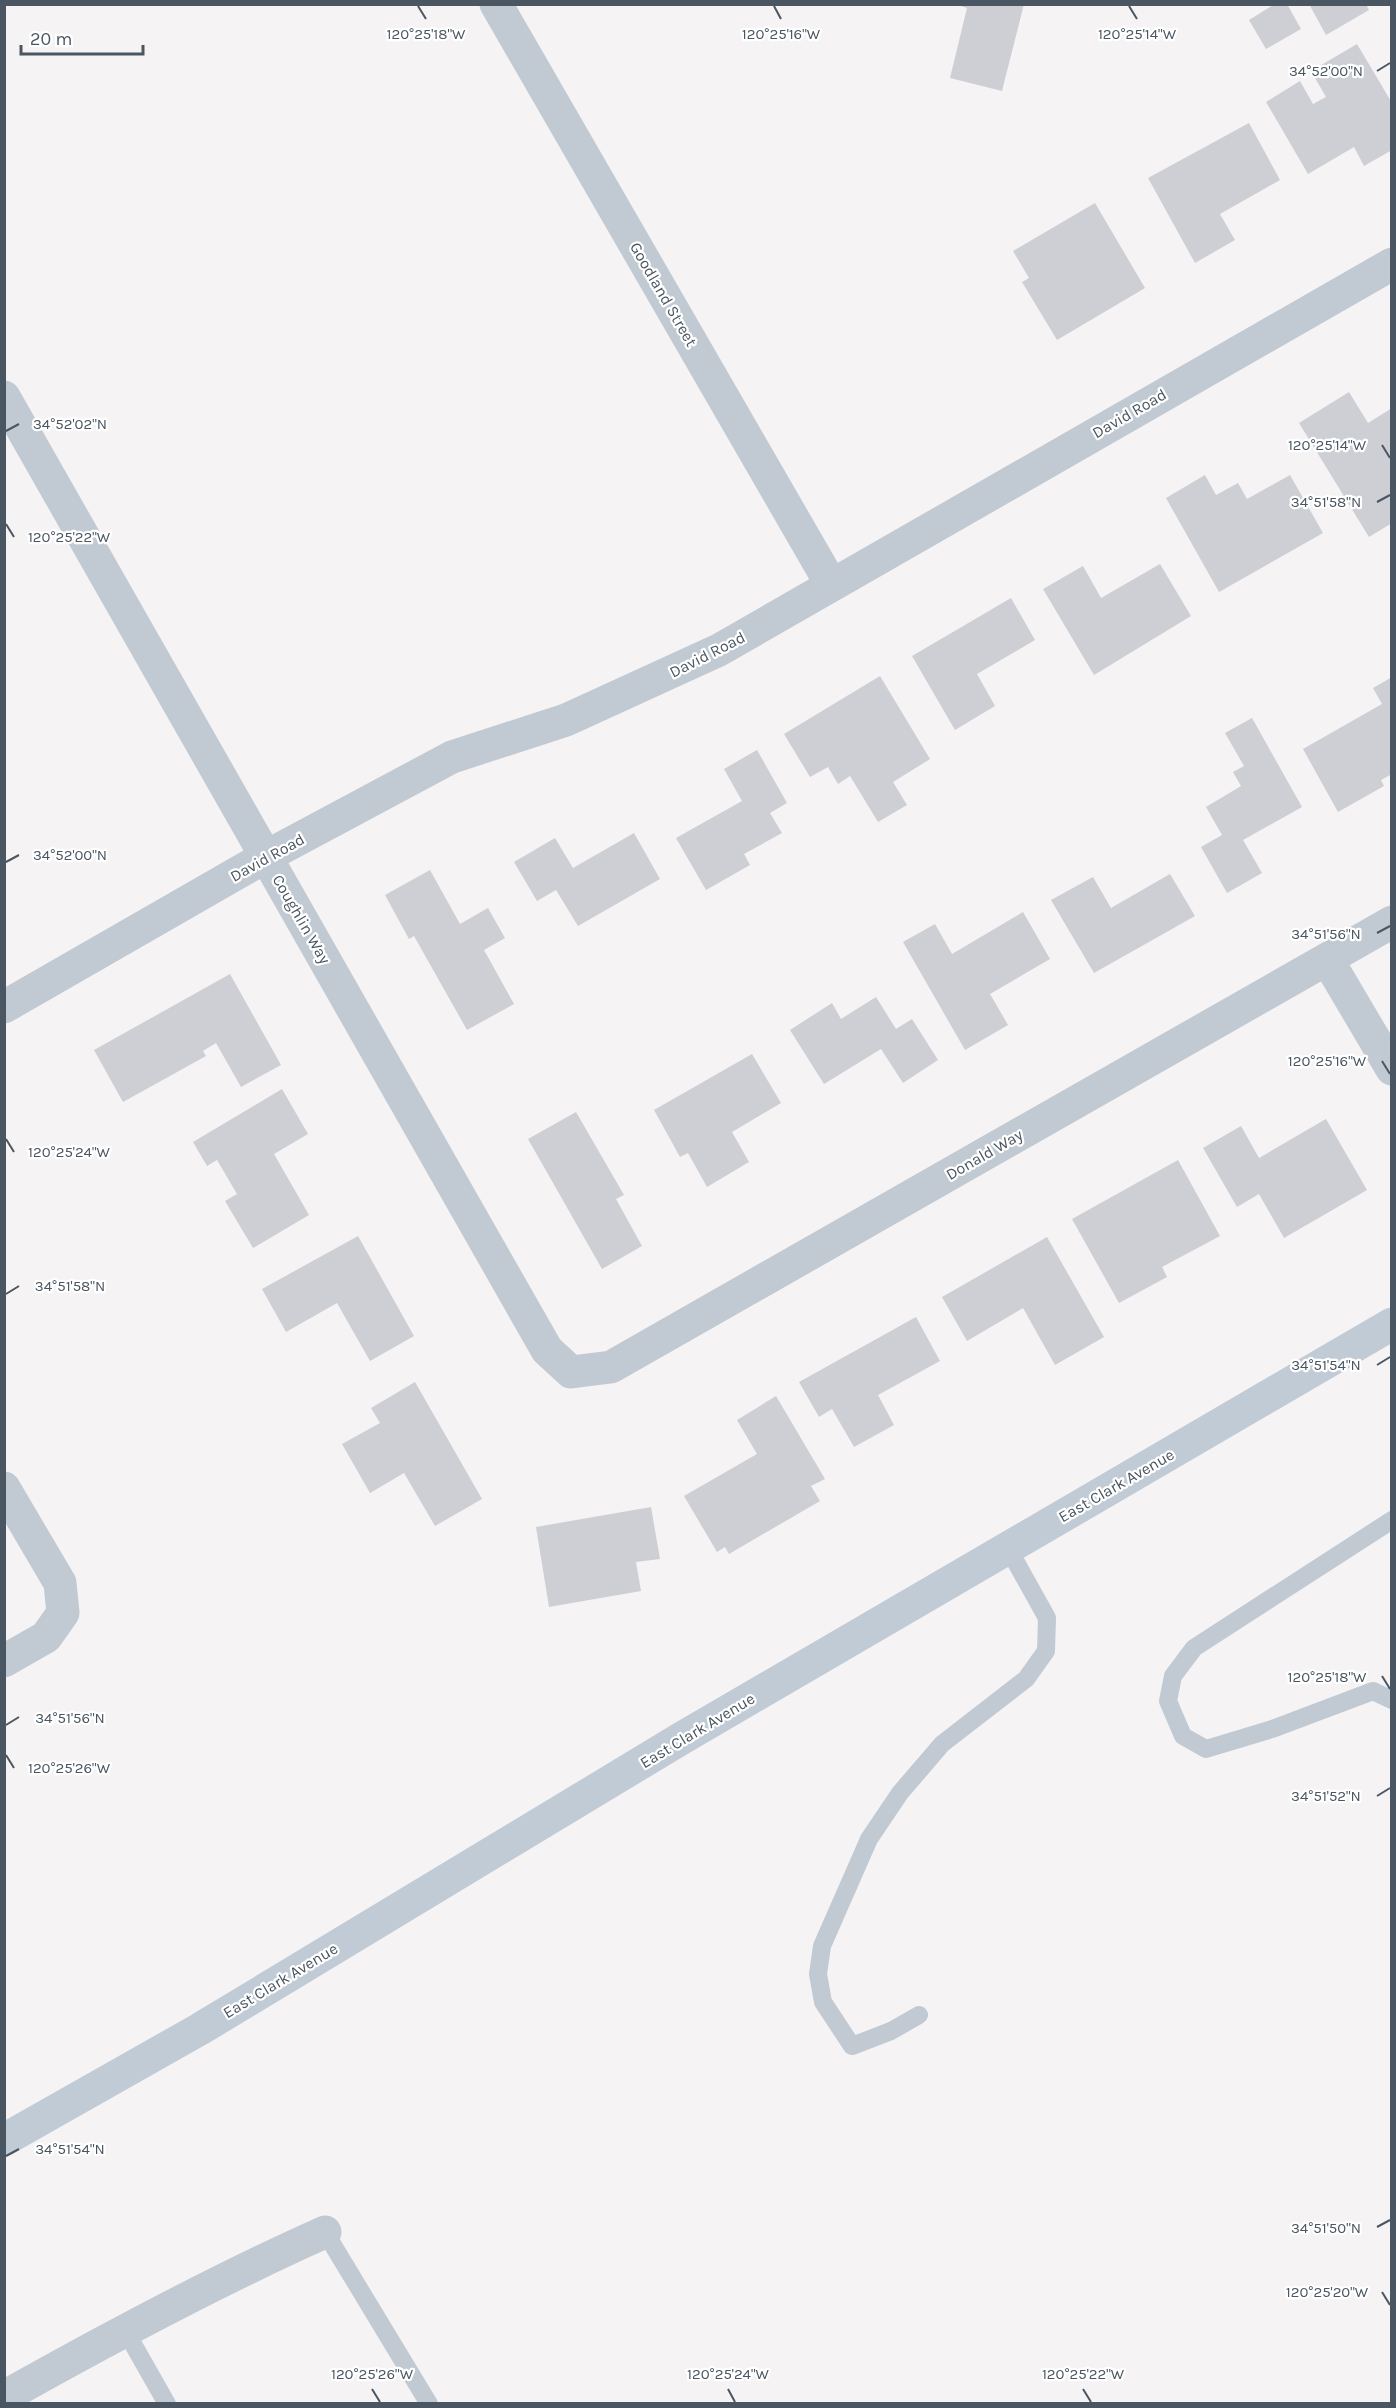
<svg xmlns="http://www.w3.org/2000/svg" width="1396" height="2408" font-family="Karla,sans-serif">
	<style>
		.building { fill: #cdcfd5 }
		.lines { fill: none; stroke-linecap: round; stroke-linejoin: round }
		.lane { stroke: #c1cad2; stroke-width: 18 }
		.street { stroke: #c1cad2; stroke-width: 33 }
		.secondary { stroke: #c1cbd6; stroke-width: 33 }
		.ticks { fill: none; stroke: #4a5661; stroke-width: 2 }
		.labels { text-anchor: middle; stroke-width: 4.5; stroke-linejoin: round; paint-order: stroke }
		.street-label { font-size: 16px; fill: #4a5661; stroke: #fff }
		.ticks-label { font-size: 15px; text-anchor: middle; fill: #4a5661; stroke: #fff; stroke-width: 4.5; stroke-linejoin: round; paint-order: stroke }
	</style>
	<rect width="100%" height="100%" fill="#f5f3f3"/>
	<!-- building -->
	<path class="building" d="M955,4H1024L1002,91L950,78L967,8Z
		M1275,4H1287L1301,29L1266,49L1249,20Z
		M1309,4H1366L1369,10L1326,35Z
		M1357,44L1392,103V150L1364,166L1354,147L1308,174L1266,102L1300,81L1313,104L1326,97L1311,71Z
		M1249,123L1280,180L1220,214L1235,240L1195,263L1148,178Z
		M1095,203L1145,288L1057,340L1022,282L1029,278L1013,251Z
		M1349,392L1368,423L1392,408V523L1369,537L1299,423Z
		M1205,475L1216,495L1238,483L1247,499L1290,475L1323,533L1219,592L1166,498Z
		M1160,564L1191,616L1094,675L1043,589L1083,566L1101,598Z
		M1011,598L1035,640L977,674L995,706L955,730L912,656Z
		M880,676L930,759L893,782L907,805L878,822L850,776L838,784L828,767L810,777L784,734Z
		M1392,677V774L1381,780L1384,786L1338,812L1303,749L1382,704L1373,688Z
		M1252,718L1302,807L1243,840L1262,873L1227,893L1201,847L1222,835L1206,807L1241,786L1233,772L1244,766L1225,733Z
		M757,750L787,803L770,813L782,833L744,854L750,865L706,890L676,838L742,801L724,769Z
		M634,833L660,879L578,926L556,890L537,901L514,862L555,838L573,868Z
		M430,870L460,924L488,908L505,938L484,950L514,1004L467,1030L414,936L409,939L385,895Z
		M1170,874L1195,916L1094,973L1051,900L1093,877L1111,908Z
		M1023,912L1050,959L990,994L1008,1025L965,1050L903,942L935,924L952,954Z
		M230,974L281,1065L241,1087L216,1043L203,1051L206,1056L123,1102L94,1050Z
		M876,997L896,1029L912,1019L938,1060L903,1083L881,1049L824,1084L790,1030L832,1003L841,1019Z
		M752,1054L781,1103L732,1132L749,1162L707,1187L688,1153L680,1157L654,1110Z
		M282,1089L308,1134L274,1154L309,1215L253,1248L225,1201L237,1194L217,1160L207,1166L193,1142Z
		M576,1112L624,1195L616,1199L642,1246L602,1269L528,1139Z
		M1326,1119L1367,1190L1284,1238L1259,1194L1237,1207L1203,1148L1241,1126L1259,1158Z
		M1178,1160L1220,1236L1162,1267L1167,1277L1119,1303L1072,1219Z
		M358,1236L414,1336L370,1361L337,1303L286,1332L262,1289Z
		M1047,1237L1104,1337L1055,1365L1023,1308L967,1341L942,1297Z
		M916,1317L940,1361L878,1395L894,1425L854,1447L832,1409L819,1417L799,1382Z
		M415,1382L482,1499L435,1526L404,1473L370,1493L342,1444L380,1423L371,1408Z
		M776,1396L825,1479L811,1486L820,1501L729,1554L725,1547L717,1552L684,1496L757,1454L737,1420Z
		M651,1507L660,1559L636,1562L641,1591L549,1607L536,1527Z"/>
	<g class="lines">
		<!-- lane -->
		<path class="lane" d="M1392,1520L1194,1648L1173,1676L1168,1701L1183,1736L1206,1749L1272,1729L1373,1691L1392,1700
			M919,2015L891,2031L852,2046L823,2002L818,1974L822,1946L869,1839L900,1793L942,1744L1026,1679L1046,1651L1047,1618L1008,1548
			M325,2232L429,2404
			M125,2330L167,2404"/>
		<!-- street -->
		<path class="street" d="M496,4L831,584
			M4,397L547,1350L571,1372L611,1367L1392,922
			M1327,959L1392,1069
			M4,1007L267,856L452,757L566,720L719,650L1392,264
			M4,1488L60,1583L63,1613L46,1637L4,1661
			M4,2397C109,2338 215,2281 325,2232"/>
		<!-- secondary -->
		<path class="secondary" d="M4,2140L200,2029L682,1738L1392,1324"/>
	</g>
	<!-- ticks -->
	<path class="ticks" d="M418,6L426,19M774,6L781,19M1129,6L1137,19M1377,71L1390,63M6,431L19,424M1382,445L1390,458M1377,502L1390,495M6,524L14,537M6,862L19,855M1377,933L1390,926M1382,1061L1390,1074M6,1139L14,1152M6,1294L19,1286M1377,1365L1390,1357M1382,1676L1390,1689M6,1725L19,1717M6,1755L14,1768M1377,1796L1390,1788M6,2156L19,2149M1377,2227L1390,2220M1382,2292L1390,2305M372,2389L380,2402M728,2389L735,2402M1083,2389L1091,2402"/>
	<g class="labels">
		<!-- street labels -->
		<g class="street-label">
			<text transform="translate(664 294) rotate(60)" y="6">Goodland Street</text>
			<text transform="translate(1129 413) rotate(-30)" y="6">David Road</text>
			<text transform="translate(707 654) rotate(-27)" y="6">David Road</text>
			<text transform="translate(267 857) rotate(-29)" y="6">David Road</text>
			<text transform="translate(302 919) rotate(60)" y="6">Coughlin Way</text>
			<text transform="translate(984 1154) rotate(-30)" y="6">Donald Way</text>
			<text transform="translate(1116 1485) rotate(-30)" y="6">East Clark Avenue</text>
			<text transform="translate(697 1730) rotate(-31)" y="6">East Clark Avenue</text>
			<text transform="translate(280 1980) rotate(-31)" y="6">East Clark Avenue</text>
		</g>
	</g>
	<g class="ticks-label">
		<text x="426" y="39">120°25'18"W</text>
		<text x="781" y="39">120°25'16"W</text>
		<text x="1137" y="39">120°25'14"W</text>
		<text x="1326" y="76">34°52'00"N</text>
		<text x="70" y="429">34°52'02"N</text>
		<text x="1327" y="450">120°25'14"W</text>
		<text x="1326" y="507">34°51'58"N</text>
		<text x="69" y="542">120°25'22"W</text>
		<text x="70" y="860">34°52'00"N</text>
		<text x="1326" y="939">34°51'56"N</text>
		<text x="1327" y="1066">120°25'16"W</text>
		<text x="69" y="1157">120°25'24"W</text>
		<text x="70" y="1291">34°51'58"N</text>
		<text x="1326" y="1370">34°51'54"N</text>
		<text x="1327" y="1682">120°25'18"W</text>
		<text x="70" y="1723">34°51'56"N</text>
		<text x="69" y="1773">120°25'26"W</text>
		<text x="1326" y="1801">34°51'52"N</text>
		<text x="70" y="2154">34°51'54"N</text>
		<text x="1326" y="2233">34°51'50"N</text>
		<text x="1327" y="2297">120°25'20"W</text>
		<text x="372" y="2379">120°25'26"W</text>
		<text x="728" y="2379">120°25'24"W</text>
		<text x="1083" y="2379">120°25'22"W</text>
	</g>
	<!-- border -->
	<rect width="1396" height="2408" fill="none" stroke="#4a5661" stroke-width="12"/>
	<!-- scale -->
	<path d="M21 45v9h122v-9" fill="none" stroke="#4a5661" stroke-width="3"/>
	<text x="30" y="45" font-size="18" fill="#4a5661" stroke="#ffffff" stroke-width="4.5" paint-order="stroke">20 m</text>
</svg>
